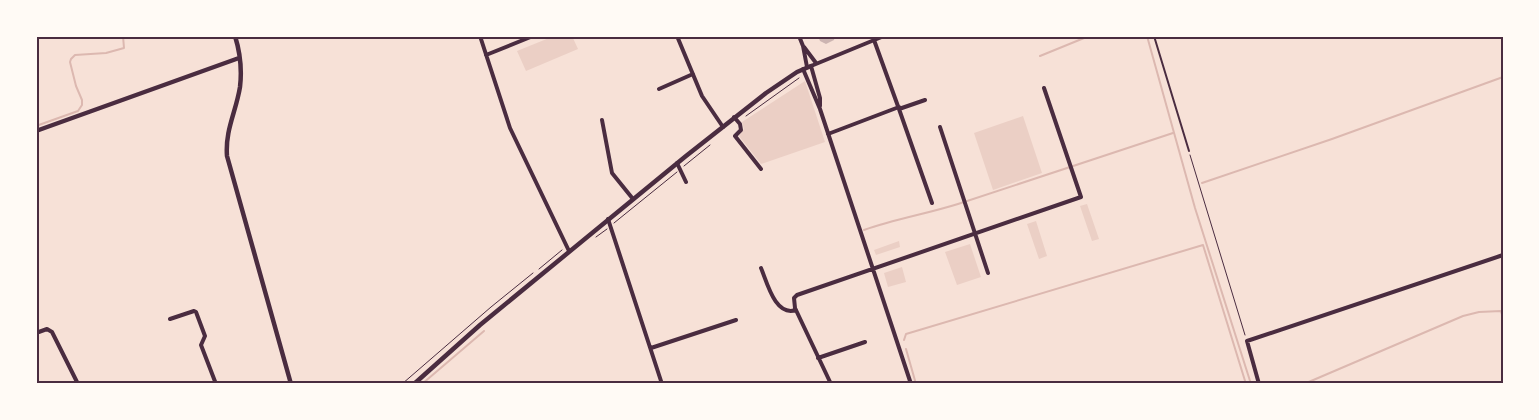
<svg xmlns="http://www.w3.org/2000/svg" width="1539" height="420" font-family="'Noto Serif',serif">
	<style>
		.green { fill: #ebcfc5 }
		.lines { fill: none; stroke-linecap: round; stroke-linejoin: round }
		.stream { stroke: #dcb8b0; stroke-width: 2 }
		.building { fill: #ccb4b1 }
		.path { stroke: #4a2c40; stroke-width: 1 }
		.service { stroke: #4a2c40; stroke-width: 2 }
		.minor { stroke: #4a2c40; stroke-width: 4 }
		.tertiary { stroke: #4a2c40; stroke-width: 4.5 }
		.neatline { fill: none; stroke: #4a2c40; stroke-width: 2 }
	</style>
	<rect width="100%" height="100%" fill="#f7e1d7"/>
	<!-- green -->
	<path class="green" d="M554,36H572L578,49L526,71L517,51Z
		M805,81L825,142L761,164L739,136L744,129L742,122Z
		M1023,116L1042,173L993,190L974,133Z
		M1087,204L1099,239L1092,241L1080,206Z
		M1036,221L1047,256L1039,259L1027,224Z
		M899,241L900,247L876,255L874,250Z
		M970,244L981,277L957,285L945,252Z
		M902,267L906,282L888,287L884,273Z"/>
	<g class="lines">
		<!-- stream -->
		<path class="stream" d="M1147,36L1195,208L1251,384
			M1040,56L1089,36
			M36,126L78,111L82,105V100L76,86L70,62L71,59L75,55L106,53L124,48L123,36
			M1202,183L1332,139L1503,77
			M864,230C895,219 926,214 958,204L1173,133
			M904,340L906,334L1203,245L1246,384
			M906,349L916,384
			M422,384L484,331
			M1304,384L1463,316L1479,312L1501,311L1503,318"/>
	</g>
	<!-- building -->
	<path class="building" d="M818,36H835L834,40L826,44L820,41Z"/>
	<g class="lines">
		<!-- path -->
		<path class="path" d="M746,116L799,78
			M1190,155L1245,335
			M684,166L710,145
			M614,223L677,172
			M596,237L607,229
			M539,269L562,250
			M402,384L491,307L533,273"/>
		<!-- service -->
		<path class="service" d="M1154,36L1189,151"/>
		<!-- minor -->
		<path class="minor" d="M480,36L510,128L569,251
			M677,36L702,96L723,127
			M799,36L803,46L807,67
			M874,40L899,109L932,203
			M804,47L816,63
			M486,55L533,36
			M803,69L820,109L911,384
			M659,89L693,74
			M820,106V98L811,66L884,36
			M899,109L925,100
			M734,117L740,124L741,130L735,136L761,169
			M602,120L612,173L633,199
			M940,127L988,273
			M828,134L899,107
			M677,163L686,182
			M608,219L662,384
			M761,268C767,282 775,317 796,310
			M170,319L194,311L196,312L205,336L201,345L216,384
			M36,333L47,329L52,332L78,384
			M651,348L736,320
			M818,358L865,342
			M831,384L795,308L794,298L797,295L1081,197L1044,88
			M1259,384L1247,341L1503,255"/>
		<!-- tertiary -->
		<path class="tertiary" d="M235,36C240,52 242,70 240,87C236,112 225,130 227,156L291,384
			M36,131L239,58
			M414,384L480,325L686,156L766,93L797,72L811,66"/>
	</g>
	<!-- border -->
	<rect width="1539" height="420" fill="none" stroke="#fffaf5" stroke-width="75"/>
	<rect x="38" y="38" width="1464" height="344" class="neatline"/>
</svg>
